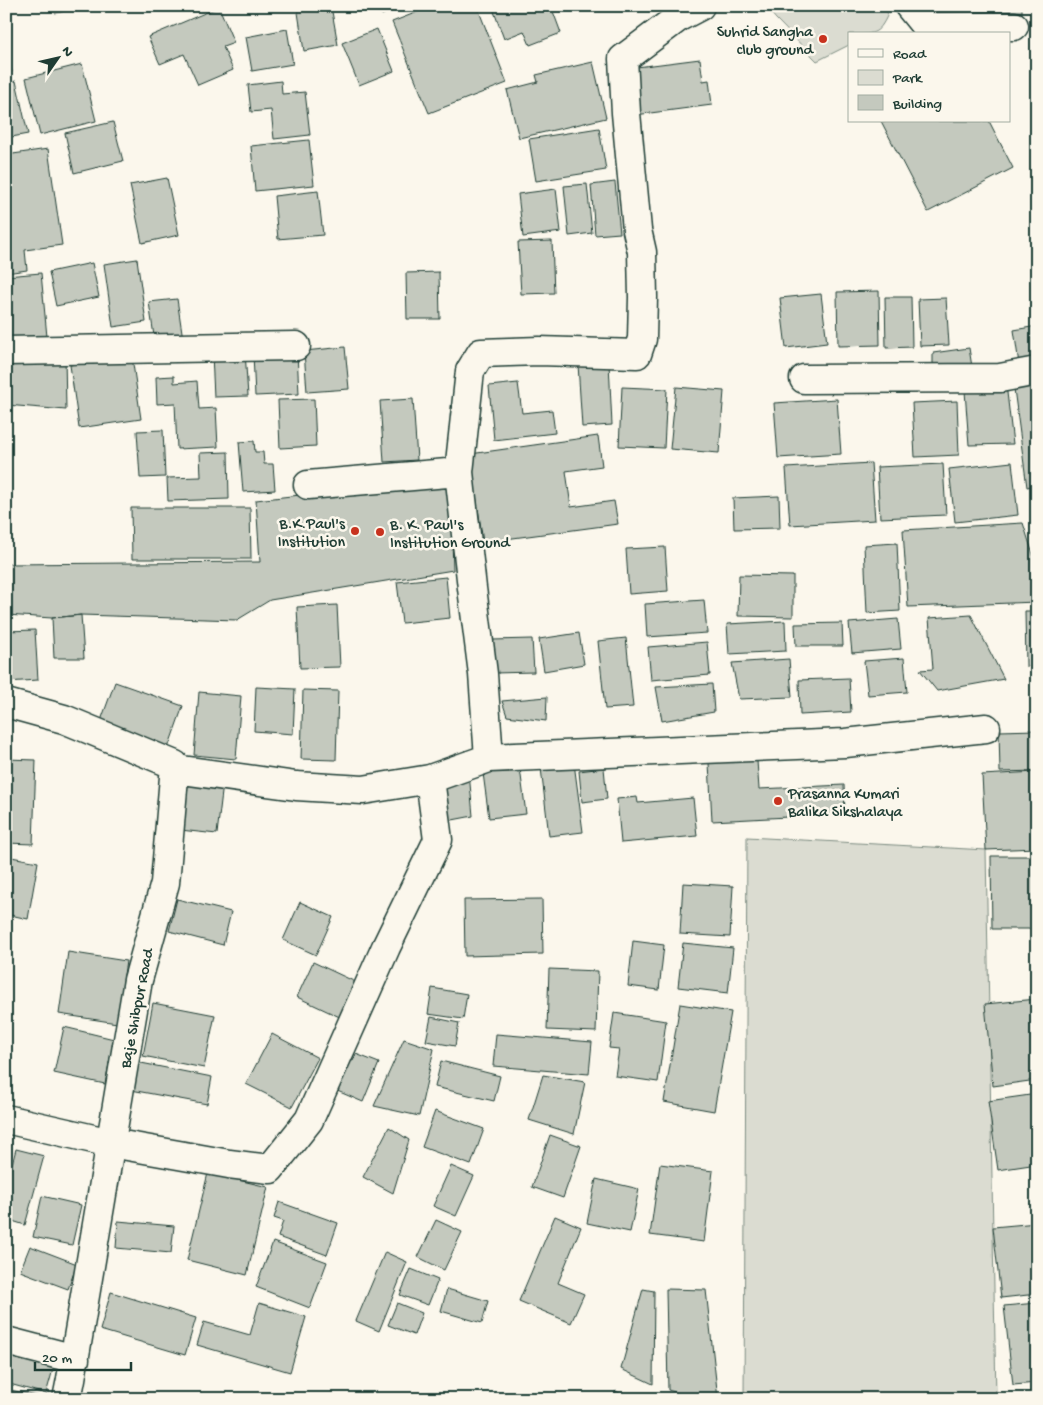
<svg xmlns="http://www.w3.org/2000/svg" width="1043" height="1405" font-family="'Gochi Hand',sans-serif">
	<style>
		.green { fill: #dbdcd1; stroke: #7d8c82 }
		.building { fill: #c4c9be; stroke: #1f3d34 }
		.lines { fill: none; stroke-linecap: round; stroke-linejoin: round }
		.minor-casing { stroke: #1f3d34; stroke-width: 31 }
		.minor { stroke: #fbf7ec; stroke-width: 28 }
		.poi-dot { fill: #c8321e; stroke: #fbf7ec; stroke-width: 2 }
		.labels { text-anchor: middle; stroke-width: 5; stroke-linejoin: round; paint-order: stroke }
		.poi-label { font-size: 16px; fill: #1f3d34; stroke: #fbf7ec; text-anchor: end }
		.street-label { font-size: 16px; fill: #1f3d34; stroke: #fbf7ec }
	</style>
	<rect width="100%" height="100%" fill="#fbf7ec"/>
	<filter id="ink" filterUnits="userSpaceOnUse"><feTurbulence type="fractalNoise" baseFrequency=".02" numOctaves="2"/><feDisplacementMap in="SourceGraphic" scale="10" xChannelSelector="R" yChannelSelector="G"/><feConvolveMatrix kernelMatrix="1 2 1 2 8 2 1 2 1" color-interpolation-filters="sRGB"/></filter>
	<g filter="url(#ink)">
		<!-- green -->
		<path class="green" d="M765,6H882L888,14C878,36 873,34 849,34V45L817,61L776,19Z
			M747,837L986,850L996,1399H744Z"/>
		<!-- building -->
		<path class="building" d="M54,6H93L55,13Z
			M297,6H331L338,45L304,51Z
			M378,6H401L382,15Z
			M433,6H477L507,83L429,113L392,22Z
			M492,6H551L561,33L530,45L524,31L504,39Z
			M917,6H947V9L918,13Z
			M962,6H1022V14H962Z
			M219,7L234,43L223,47L233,70L198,85L184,54L160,64L148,37Z
			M287,29L293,64L252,71L246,37Z
			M377,29L394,71L359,85L342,43Z
			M6,48L12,72L6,73Z
			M700,59L703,81L709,80L712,105L635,115L629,68Z
			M593,62L606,118L519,138L507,90L538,82L536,75Z
			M82,64L96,121L40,135L26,78Z
			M16,81L28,134L6,138V83Z
			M281,81L282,94L305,92L310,135L274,139L271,110L251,112L248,85Z
			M881,121H989L1013,168L928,212Z
			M113,122L123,161L74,173L65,133Z
			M599,128L606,170L536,181L529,139Z
			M309,140L314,185L255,191L251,146Z
			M48,149L62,245L25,250L27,270L6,273V155Z
			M167,178L179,235L142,243L130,185Z
			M615,182L620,233L595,235L591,185Z
			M587,184L592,233L569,236L564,186Z
			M556,189L561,232L523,237L518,194Z
			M318,191L323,235L278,239L274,196Z
			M552,241L554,293L521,294L518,242Z
			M137,259L146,322L113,327L104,264Z
			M92,263L99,297L56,306L49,272Z
			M439,272L440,319H407L406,273Z
			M41,273L47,337L9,340L6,312V276Z
			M879,291L880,345L838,346L837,292Z
			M821,294L827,343L786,348L780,298Z
			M885,297H911L912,347L886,348Z
			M946,298L949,345L920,346L918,299Z
			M177,299L183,339L155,343L149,302Z
			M1037,326V362L1019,364L1014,330Z
			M345,347L349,389L307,392L304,351Z
			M969,348L972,367L933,370V353Z
			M245,352L248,396L214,397L212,354Z
			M297,352L299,394L255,396L253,354Z
			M65,356L66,410L6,405V358Z
			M132,357L141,419L79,428L70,365Z
			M609,363L612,425L582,427L578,364Z
			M174,376V383L197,381L199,409L216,408L218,447L177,449L175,403L157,404L156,377Z
			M1037,380V485L1027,487L1013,381Z
			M518,383L522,413L552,410L555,433L494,440L489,386Z
			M1006,384L1013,444L969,445L965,391Z
			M622,387L667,389L664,448L619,446Z
			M676,387L724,391L719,453L670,449Z
			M314,399L316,446L280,448L278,400Z
			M413,399L417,460L384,462L380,401Z
			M837,399L841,454L778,458L774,403Z
			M957,401L959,455L915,457L912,403Z
			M163,430L165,477L140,478L137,431Z
			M598,436L602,466L566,471L571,507L614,501L618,524L483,542L470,454Z
			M254,441L255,452H263L264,464H273L275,490L243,492L239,442Z
			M228,452L229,499L168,501L167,478L201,477L200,453Z
			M1012,462L1018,515L955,522L949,469Z
			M871,463L875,520L790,525L786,468Z
			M943,464L946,515L880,518L877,467Z
			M450,478L453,570L270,600L237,620L81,615L52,618L6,615V564L260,562L256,500Z
			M779,496L780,528L734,529L733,498Z
			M131,508H250L251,559H132Z
			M1023,523L1037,567V602L908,607L903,530Z
			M897,543L900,611L867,613L864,545Z
			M665,547L668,591L629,594L626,549Z
			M739,575L793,576V617L738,616Z
			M446,577L450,618L402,623L397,582Z
			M704,600L707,633L647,637L645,604Z
			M337,605L340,667L300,668L297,607Z
			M1025,611H1037V666H1026Z
			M81,615L84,658H54L52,618Z
			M971,615L1004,679L937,691L920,670L933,669L929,618Z
			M898,619L901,649L852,653L849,623Z
			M785,621L786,651L729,654L727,624Z
			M842,623L843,646H796L795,624Z
			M35,630L38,680L6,682V631Z
			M579,633L584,664L544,671L539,639Z
			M626,638L633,707L605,709L598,641Z
			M532,639L534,672L494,673L492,640Z
			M707,642L710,675L651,680L648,647Z
			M904,658L907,692L868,695L864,661Z
			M789,659L792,697L739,699L732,663Z
			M849,678L851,712L800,715L799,680Z
			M115,682L183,706L167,751L99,726Z
			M712,684L714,712L662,721L656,687Z
			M256,687L295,689L293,734L254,731Z
			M303,690L338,691L336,760L301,759Z
			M199,692L241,696L236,759L194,755Z
			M547,697L546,721L507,716L502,701Z
			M1037,730V771L1000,772L999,731Z
			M6,759L36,760L33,844L6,843Z
			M757,761L759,789L844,785L845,814L712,821L709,763Z
			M574,763L583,832L549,836L541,768Z
			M520,768L526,814L489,818L483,773Z
			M604,768L607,799L582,802L579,771Z
			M1036,772L1037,848L986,850L982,775Z
			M469,773L473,816L442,822L439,782Z
			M186,779L223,784L217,834L180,830Z
			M637,797L638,803L693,798L697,836L621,843L617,799Z
			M6,856L38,862L28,919L6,914Z
			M991,856H1037V929H992Z
			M683,883L733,886L730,937L680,934Z
			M177,899L231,912L223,945L169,931Z
			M542,899L543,954L465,956L464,900Z
			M300,902L333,917L316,955L283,940Z
			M633,941L664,945L659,990L628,986Z
			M683,943L733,948L728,993L678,987Z
			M68,952L126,961L117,1023L59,1014Z
			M313,962L362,985L346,1020L297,997Z
			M549,969L598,971L596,1032L547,1030Z
			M432,988L467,994L463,1019L428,1014Z
			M1037,999V1080L993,1086L985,1004Z
			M153,1003L215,1015L204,1068L143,1056Z
			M680,1004L731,1012L714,1111L664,1102Z
			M614,1013L666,1021L658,1082L615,1076L619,1049L609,1048Z
			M431,1017L459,1023L455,1046L426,1041Z
			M64,1027L114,1039L105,1084L54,1073Z
			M272,1034L318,1058L292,1107L246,1084Z
			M496,1034L592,1042L589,1074L493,1066Z
			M404,1039L434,1049L419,1116L374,1106Z
			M356,1054L379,1063L363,1102L328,1087L341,1056L353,1061Z
			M441,1061L500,1076L494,1101L435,1087Z
			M136,1062L212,1077L207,1104L131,1090Z
			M543,1075L585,1082L574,1134L529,1120Z
			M1037,1094V1164L998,1170L988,1101Z
			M435,1111L484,1129L471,1165L422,1147Z
			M389,1127L409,1140L393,1193L363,1177Z
			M550,1135L581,1146L563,1198L532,1187Z
			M16,1149L44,1156L25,1225L6,1219V1187Z
			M660,1164L713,1171L704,1242L650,1235Z
			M451,1166L474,1176L456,1216L433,1206Z
			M208,1173L268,1187L247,1275L187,1260Z
			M596,1179L639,1189L630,1232L587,1223Z
			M42,1196L81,1205L72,1245L33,1237Z
			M279,1202L338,1223L327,1255L278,1237L283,1221L274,1218Z
			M555,1216L581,1227L558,1283L584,1294L571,1323L519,1301Z
			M436,1220L462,1232L444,1270L418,1257Z
			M118,1221L174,1226L171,1253L116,1248Z
			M1037,1223V1294L1001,1298L993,1227Z
			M273,1242L327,1262L310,1308L256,1287Z
			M30,1246L77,1264L68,1289L20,1271Z
			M385,1252L407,1262L379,1331L356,1321Z
			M411,1269L438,1280L428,1305L400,1295Z
			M447,1289L488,1301L482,1323L441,1311Z
			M643,1289L654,1291L653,1384L621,1369Z
			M666,1289L706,1290L718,1399H698L668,1390Z
			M111,1292L196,1318L185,1355L100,1330Z
			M259,1303L306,1317L290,1372L197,1345L204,1322L250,1335Z
			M397,1303L422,1313L414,1335L388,1325Z
			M1037,1303V1383L1013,1385L1004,1306Z
			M12,1351L55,1362L46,1394L6,1383V1371Z
			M6,1389L46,1398V1399H6Z
			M616,1391L630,1399H612Z"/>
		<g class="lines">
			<!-- minor casing -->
			<g class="minor-casing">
				<path id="minor" d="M909,6L926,27L1014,26
					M6,351L296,346
					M804,379L1000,378L1037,371
					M308,485L459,472
					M6,703L64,719L175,765L165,883L138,980L71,1379L67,1399
					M489,758L483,674L472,588L459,472L470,371L481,353L539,351L637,354L642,339L643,297L642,252L637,230L626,113L623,59L679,17L700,6
					M175,769L296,786L363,790L430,779L489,758L845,743L986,728
					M6,1119L111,1143L229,1164L270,1169L309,1120L386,947L438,840L430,779
					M6,1341L75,1359"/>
			</g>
			<!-- minor -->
			<use href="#minor" class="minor"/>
		</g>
	</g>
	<!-- markers -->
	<g class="poi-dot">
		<circle cx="823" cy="39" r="5"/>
		<circle cx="355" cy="531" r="5"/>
		<circle cx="380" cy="532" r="5"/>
		<circle cx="778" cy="801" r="5"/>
	</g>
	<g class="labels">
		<!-- poi labels -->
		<g class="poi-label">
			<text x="813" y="36">Suhrid Sangha<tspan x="813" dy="18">club ground</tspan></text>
			<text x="345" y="528">B.K.Paul's<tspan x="345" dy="18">Institution</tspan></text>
			<text x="390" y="529" text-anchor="start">B. K. Paul's<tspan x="390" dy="18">Institution Ground</tspan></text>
			<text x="788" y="798" text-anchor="start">Prasanna Kumari<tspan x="788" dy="18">Balika Sikshalaya</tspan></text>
		</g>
		<!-- street labels -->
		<g class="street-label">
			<text transform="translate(135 1008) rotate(-79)" y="6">Baje Shibpur Road</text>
		</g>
	</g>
	<!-- margin -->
	<rect width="1043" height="1405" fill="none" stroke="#fbf7ec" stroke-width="25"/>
	<rect x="12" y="12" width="1018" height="1380" fill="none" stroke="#1f3d34" stroke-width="2" filter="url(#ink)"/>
	<!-- legend -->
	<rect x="848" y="32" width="162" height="90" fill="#fbf7ec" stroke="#a3ada2"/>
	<rect x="858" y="49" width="25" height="8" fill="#fbf7ec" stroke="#a3ada2"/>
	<text x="893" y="58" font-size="15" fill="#1f3d34">Road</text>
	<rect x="858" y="70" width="25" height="15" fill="#dbdcd1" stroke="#a3ada2"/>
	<text x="893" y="82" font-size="15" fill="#1f3d34">Park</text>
	<rect x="858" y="95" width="25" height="15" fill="#c4c9be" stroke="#a3ada2"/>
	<text x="893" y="108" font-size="15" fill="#1f3d34">Building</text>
	<!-- north arrow -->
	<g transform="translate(58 58) rotate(56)" stroke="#fbf7ec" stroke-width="4" paint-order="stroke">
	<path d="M0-4L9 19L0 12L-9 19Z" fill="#1f3d34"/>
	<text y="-8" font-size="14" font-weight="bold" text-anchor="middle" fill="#1f3d34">N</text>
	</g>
	<!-- scale -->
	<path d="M35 1362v8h96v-8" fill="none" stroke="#1f3d34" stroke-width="2.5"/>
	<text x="42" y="1362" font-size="15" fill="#1f3d34" stroke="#fbf7ec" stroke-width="4" paint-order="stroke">20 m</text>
</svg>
